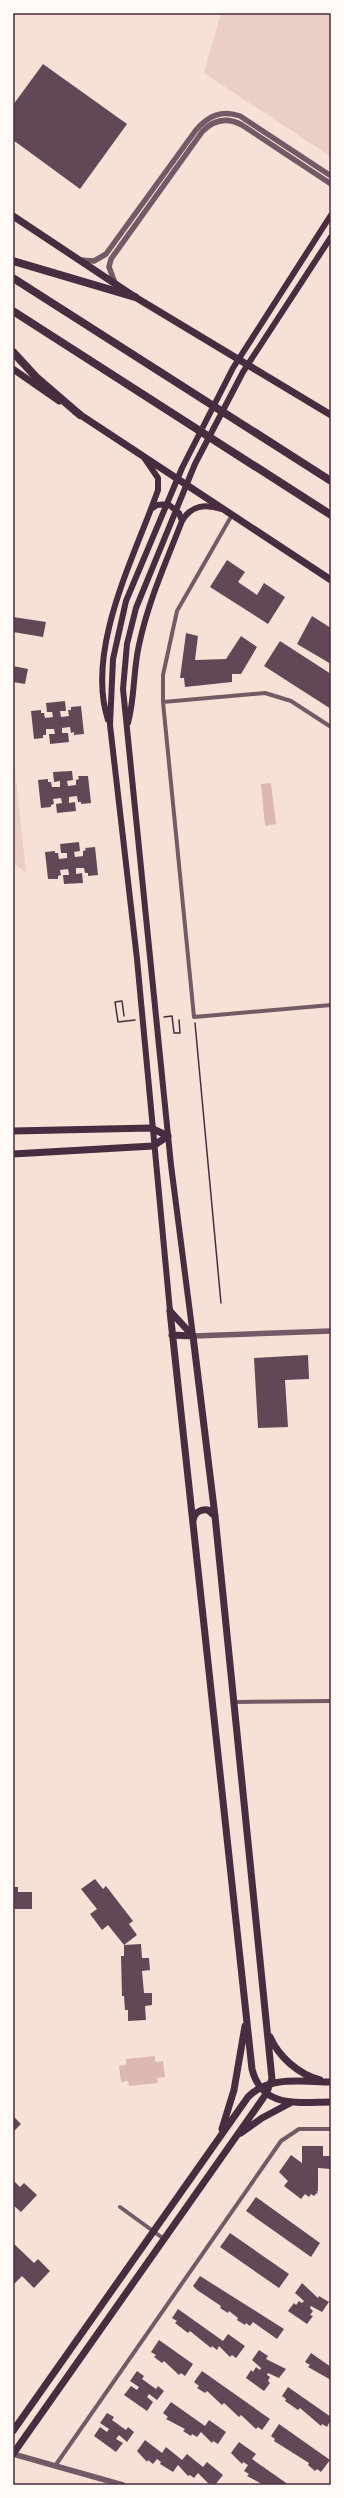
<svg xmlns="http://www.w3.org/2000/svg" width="344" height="2498" font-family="'Varela Round',sans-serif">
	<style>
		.green { fill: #ebcfc5 }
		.water { fill: #dcb8b0 }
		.building { fill: #644757 }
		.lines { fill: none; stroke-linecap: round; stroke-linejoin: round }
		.path { stroke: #4a2c40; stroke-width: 1.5 }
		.minor { stroke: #755966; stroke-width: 4 }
		.tertiary { stroke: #755966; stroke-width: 5.5 }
		.secondary { stroke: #4a2c40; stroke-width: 6 }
		.primary { stroke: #4a2c40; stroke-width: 7 }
		.trunk { stroke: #4a2c40; stroke-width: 8 }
		.neatline { fill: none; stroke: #4a2c40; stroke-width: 1.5 }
	</style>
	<rect width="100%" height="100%" fill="#f7e1d7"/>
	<!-- green -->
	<path class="green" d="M221,13H331V157L204,73Z
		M13,753L26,872L13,864Z"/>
	<!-- water -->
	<path class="water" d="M271,783L276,824L265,826L261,784Z
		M155,2056V2062L163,2061L165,2077L157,2078L158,2083L129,2086L128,2081L121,2082L119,2066L126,2065V2059Z"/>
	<!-- building -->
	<path class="building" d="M43,64L127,124L80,189L13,140V105Z
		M227,560L245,572L238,582L257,595L264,583L285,597L268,624L210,587Z
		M312,616L331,628V664L297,644Z
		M13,617L46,622L43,637L13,632Z
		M186,633L198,636L195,660L226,659L241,636L257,647L241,674H232V682L185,687L184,678H180Z
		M280,641L331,674V709L264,666Z
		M13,666L28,669L25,684L13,682Z
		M65,701L66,711H60L61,717L69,716L68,710H71V707L81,706L84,734L74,735V732L71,733L70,727L62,728V733H68L69,742L50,744L49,734H55L54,729H46V735H43V738L34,739L31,711L41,710V713H44L45,718L53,717L52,712H47L46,703Z
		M72,771L73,780L67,781L68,786L76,785V780L79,779L78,776H88L91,803L81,804V802H78L77,796L69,797V803L75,802L76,811L57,813L56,804L62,803L61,798L53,799L54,804L51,805V807L41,808L38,780L48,779V782H51L52,787H60V781L54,782L53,772Z
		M79,842L80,851L74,852L75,857L83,856V851L86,850L85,848L95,847L98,875L88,876V873H85L84,868H76V874L82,873L83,883L64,884L63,875H69L68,869L60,870L61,875L58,876V879H48L45,852L55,851V853H58L59,859L67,858V853H61L60,844Z
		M308,1355L309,1379L285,1380L288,1427L258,1428L254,1358Z
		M95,1879L103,1889L106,1886L133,1921L129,1924L137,1935L124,1945L108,1925L102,1930L90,1914L97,1909L81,1889Z
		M13,1887H18V1892H32V1909H13Z
		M141,1944L142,1958H149L150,1970L142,1971L144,1993H152V2005L145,2006L146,2020L128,2021V2010H125L124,1996H122L121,1956H124V1945Z
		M13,2116L21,2124L13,2132Z
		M302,2146H323V2156H331V2169L318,2168V2191H316L318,2192L314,2196L311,2194L309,2197L305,2194L301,2199L284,2186L288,2181L279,2172L291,2155L302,2163Z
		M13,2180L20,2187L24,2183L37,2195L21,2212L13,2205Z
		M256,2197L320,2243L311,2257L246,2211Z
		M230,2233L289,2274L279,2288L220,2247Z
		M13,2243L34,2263L38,2259L50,2271L34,2288L22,2276L13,2285Z
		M200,2276L284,2329L277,2339L253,2322L250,2326L246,2323L245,2325L237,2320L238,2318L229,2311L228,2313L220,2308L221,2306L197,2290L193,2286Z
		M302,2283L318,2298L319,2296L329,2302L322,2312L311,2306L310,2308L313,2311L310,2315L313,2316L307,2324L288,2311L294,2303L296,2305L299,2301L302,2303L304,2301L295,2293Z
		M178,2309L223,2341L228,2334L245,2346L236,2358L232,2355L230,2357L219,2346L217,2350L212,2346L211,2348L190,2331L188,2333L175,2323L177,2321L172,2318Z
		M159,2340L193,2364L185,2376L181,2373L179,2375L164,2361L162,2363L154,2357L156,2355L151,2352Z
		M259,2350L268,2356L266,2359L286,2369L279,2378L268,2373L267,2375L270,2377L268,2381L270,2383L264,2391L246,2378L251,2370L253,2372L256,2367L260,2370L261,2368L252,2360Z
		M311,2353L331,2367V2380L308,2367L310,2365L305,2362Z
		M137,2371L144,2376L142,2379L156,2389L158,2386L164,2391L157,2400L149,2394L147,2397L153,2402L147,2411L124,2395L131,2386L137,2390L139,2387L130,2381Z
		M202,2371L270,2419L262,2430L258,2427L256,2429L241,2415L239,2417L224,2403L222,2405L207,2391L205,2393L197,2388L199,2386L194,2382Z
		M288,2387L331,2417V2425L329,2423L327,2427L322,2424L321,2426L300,2408L298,2410L285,2401L286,2399L282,2396Z
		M171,2402L205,2426L209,2420L226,2432L218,2444L213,2441L212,2443L201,2432L197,2437L192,2434L191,2436L183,2431L185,2429L166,2419L168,2417L163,2413Z
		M107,2413L114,2417L112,2420L126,2430L128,2427L134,2432L127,2442L119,2435L116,2439L123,2443L116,2452L94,2436L100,2427L107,2432L109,2429L100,2423Z
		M279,2424L330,2460L321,2472L317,2469L315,2471L308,2465L309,2463L274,2441L275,2439L271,2436Z
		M145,2440L162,2453L166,2447L182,2460L187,2454L203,2467L207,2462L223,2475L215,2485L210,2483L209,2484L198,2473L194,2478L190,2475L188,2476L178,2465L173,2472L160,2464L161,2462L157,2459L153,2464L148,2460L147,2462L137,2451Z
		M239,2442L256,2454L252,2459L289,2485H264L247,2476L249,2474L244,2471L248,2465L243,2462L242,2464L231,2453Z"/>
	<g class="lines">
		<!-- path -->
		<path class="path" d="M124,1016L122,1001L115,1002L118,1022L135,1020
			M164,1017L172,1016L174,1033H180L179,1020
			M195,1023L221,1303"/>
		<!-- minor -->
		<path class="minor" d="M232,515L177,611L163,675V702L194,1017L331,1005
			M163,702L265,693L291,701L331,727
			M234,1702L331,1701
			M120,2207L164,2239
			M55,2466L281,2141L299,2129H331"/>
		<!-- tertiary -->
		<path class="tertiary" d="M80,260L94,261L106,254L196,130C209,115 222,110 240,116L331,176
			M115,283L109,267L111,259L202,132C214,119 227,117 242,125L331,184
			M193,1336L331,1331
			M13,2454L123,2485"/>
		<!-- secondary -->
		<path class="secondary" d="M151,509L157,505L168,504L179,513L182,521
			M108,720C85,649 135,556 158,490V478L145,459
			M128,723C135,697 133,671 139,645C148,602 166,562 182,521C191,505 205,504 222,509
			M170,1311L137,959L110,725L113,659L126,601L182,468L233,368L331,215
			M193,1336L171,1165L123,689L127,644L136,608L195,464L243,372L331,237"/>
		<!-- primary -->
		<path class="primary" d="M13,216L135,297L331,415
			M13,369L59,401
			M76,412L331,580
			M13,1131L151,1128L168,1136
			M13,1154L153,1146L168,1136
			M170,1311L252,2069C262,2109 298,2102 331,2102
			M170,1311L193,1336
			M172,1335L193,1336
			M193,1521C194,1513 200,1509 208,1510L215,1516
			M270,2037C279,2057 298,2074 320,2080
			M222,2129L234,2090L245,2026
			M241,2133L262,2118L292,2102
			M13,2431L248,2097C269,2075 304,2082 331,2082
			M13,2454L266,2094L272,2079L215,1516L193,1336"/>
		<!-- trunk -->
		<path class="trunk" d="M13,261L135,297
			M13,278L331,481
			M13,311L331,515
			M13,352L36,377L80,415"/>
	</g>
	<!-- border -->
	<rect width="344" height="2498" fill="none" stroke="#fffaf5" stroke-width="28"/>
	<rect x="14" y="14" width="316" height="2470" class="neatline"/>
</svg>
